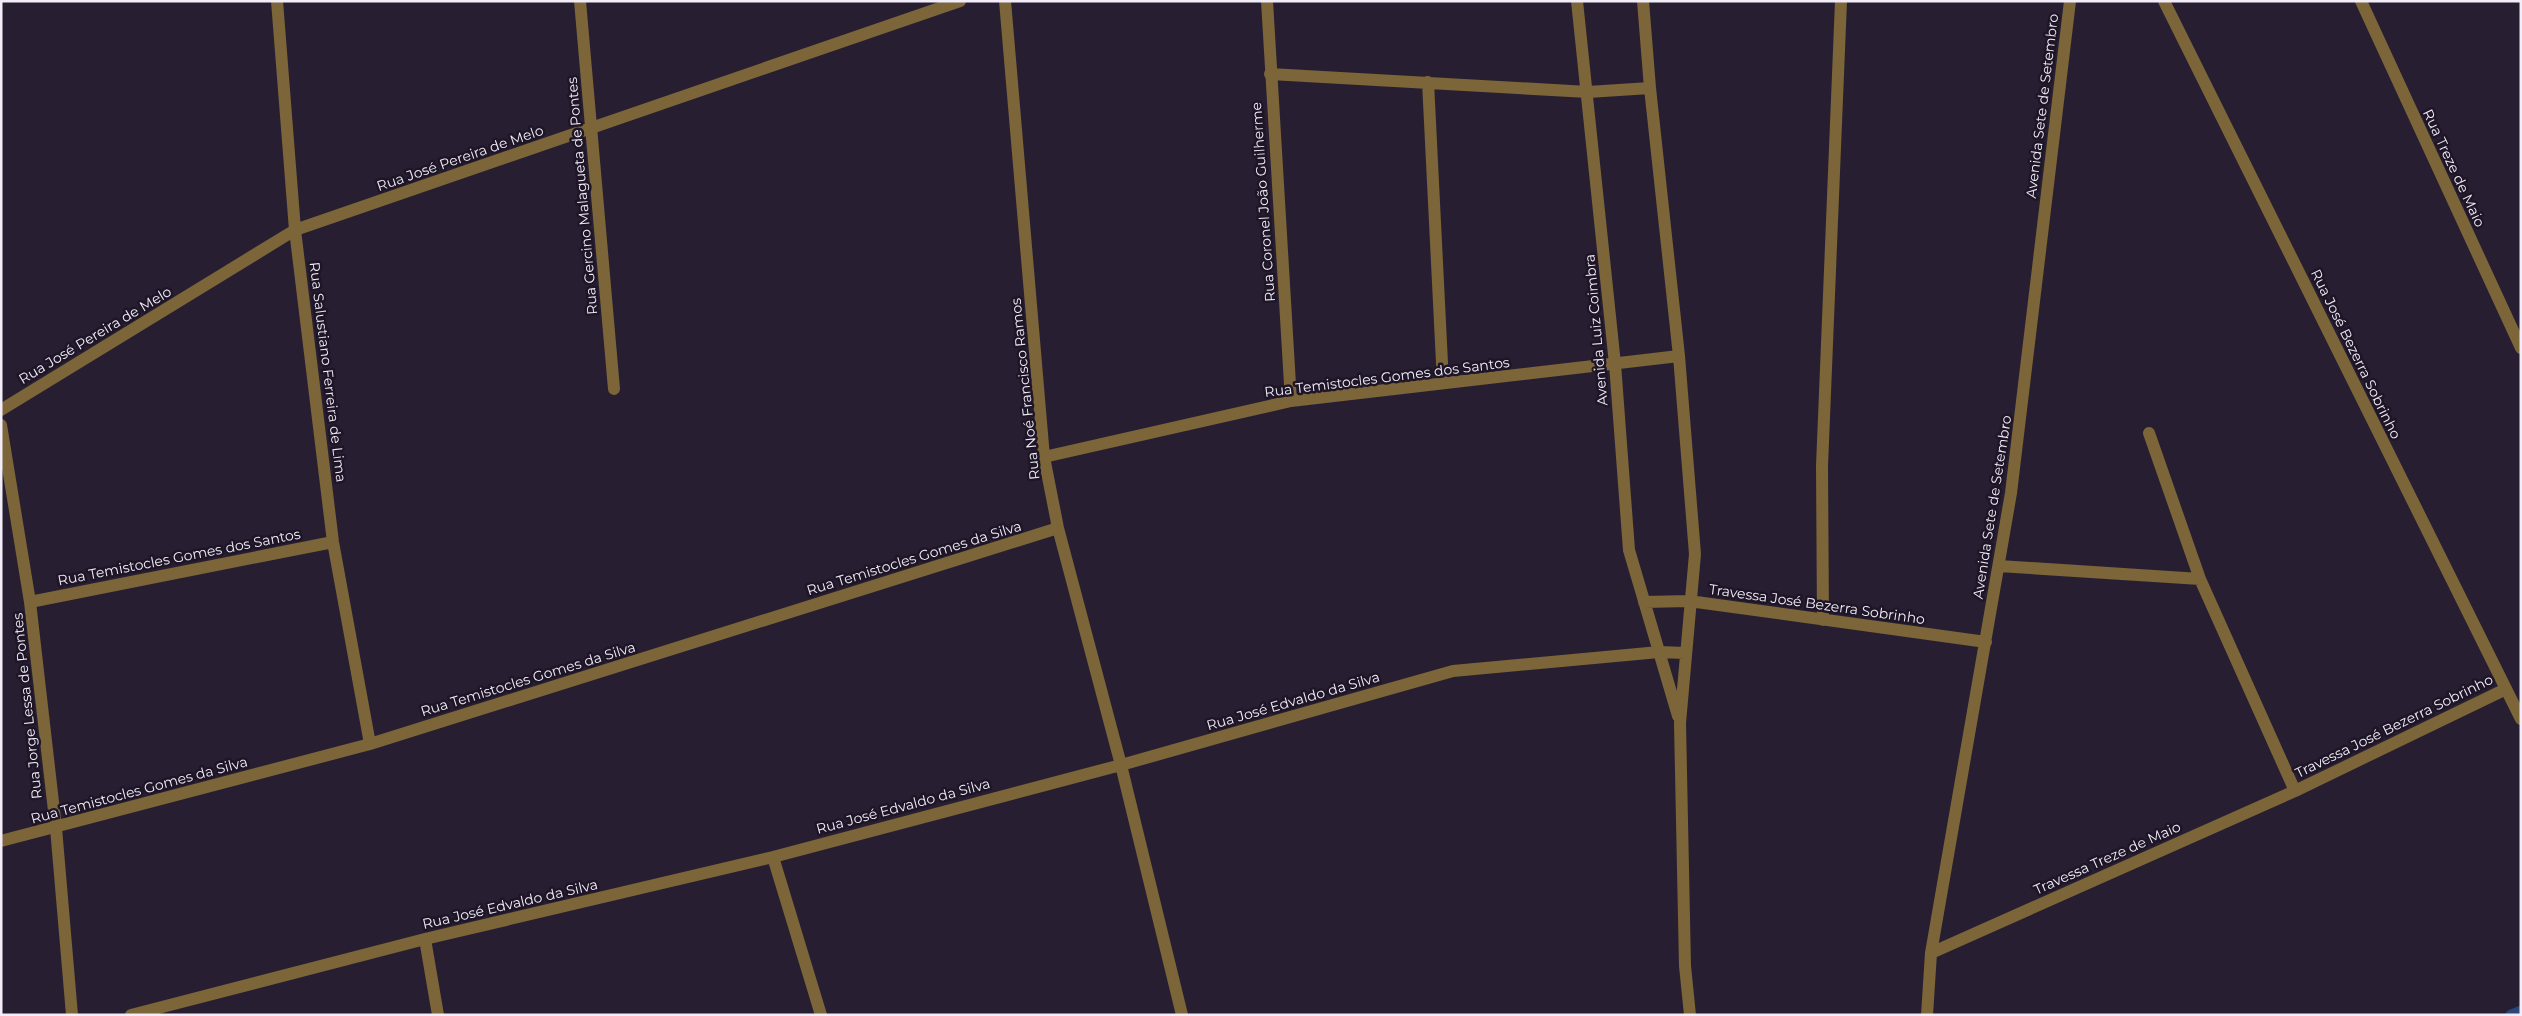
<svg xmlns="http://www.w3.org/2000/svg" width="2522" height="1016" font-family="Montserrat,sans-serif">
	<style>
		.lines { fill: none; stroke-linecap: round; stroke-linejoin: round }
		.stream { stroke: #2a457a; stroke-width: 11 }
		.minor { stroke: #7c6538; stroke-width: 12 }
		.labels { text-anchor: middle; stroke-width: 5; stroke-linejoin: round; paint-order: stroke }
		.street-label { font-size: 14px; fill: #f2edf9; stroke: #1e1627 }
	</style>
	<rect width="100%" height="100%" fill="#271f31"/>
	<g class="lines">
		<!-- stream -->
		<path class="stream" d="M2511,1015L2521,1011"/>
		<!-- minor -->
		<path class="minor" d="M277,1L295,230L333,542L370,744
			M580,1L614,389
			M1005,1L1044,457L1058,528L1121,765L1182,1015
			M1267,1L1291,401
			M1577,1L1615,364L1629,550L1678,716
			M1643,1L1650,88L1679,356L1695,554L1680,723L1685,966L1690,1015
			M2164,1L2521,719
			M2361,1L2521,348
			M1270,74L1588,92L1650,88
			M1428,82L1443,383
			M1,410L295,230L960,1
			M1,425L30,602L56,828L72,1015
			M2149,433L2200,579L2295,791
			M1044,457L1291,401L1679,356
			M1999,566L2200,579
			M30,602L333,542
			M1644,602L1689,601L1986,642
			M1823,620L1822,466L1841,1
			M1,841L370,744L1058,528
			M773,857L821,1015
			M425,939L438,1015
			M1931,953L2295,791L2506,689
			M131,1015L425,939L773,857L1121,765L1453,671L1659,652L1685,653
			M1927,1015L1931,953L2011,493L2070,1"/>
	</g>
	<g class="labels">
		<!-- street labels -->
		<g class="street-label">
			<text transform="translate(2042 106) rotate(-83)" y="5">Avenida Sete de Setembro</text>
			<text transform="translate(460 158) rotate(-19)" y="5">Rua José Pereira de Melo</text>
			<text transform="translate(2454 168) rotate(65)" y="5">Rua Treze de Maio</text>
			<text transform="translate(582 196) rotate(-95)" y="5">Rua Gercino Malagueta de Pontes</text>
			<text transform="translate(1263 202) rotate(-94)" y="5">Rua Coronel João Guilherme</text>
			<text transform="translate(1596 330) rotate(-95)" y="5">Avenida Luiz Coimbra</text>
			<text transform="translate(95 335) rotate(-31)" y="5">Rua José Pereira de Melo</text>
			<text transform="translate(2356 354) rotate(64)" y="5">Rua José Bezerra Sobrinho</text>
			<text transform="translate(328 372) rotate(83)" y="5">Rua Salustiano Ferreira de Lima</text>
			<text transform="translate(1387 377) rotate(-7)" y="5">Rua Temistocles Gomes dos Santos</text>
			<text transform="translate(1025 389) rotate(-96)" y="5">Rua Noé Francisco Ramos</text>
			<text transform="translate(1992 507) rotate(-81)" y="5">Avenida Sete de Setembro</text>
			<text transform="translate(179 557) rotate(-11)" y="5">Rua Temistocles Gomes dos Santos</text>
			<text transform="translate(914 558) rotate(-17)" y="5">Rua Temistocles Gomes da Silva</text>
			<text transform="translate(1817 604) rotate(8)" y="5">Travessa José Bezerra Sobrinho</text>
			<text transform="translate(528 679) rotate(-17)" y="5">Rua Temistocles Gomes da Silva</text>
			<text transform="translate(1293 701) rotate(-16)" y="5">Rua José Edvaldo da Silva</text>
			<text transform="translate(27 706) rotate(-96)" y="5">Rua Jorge Lessa de Pontes</text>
			<text transform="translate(2394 726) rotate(-26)" y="5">Travessa José Bezerra Sobrinho</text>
			<text transform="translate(139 790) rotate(-15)" y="5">Rua Temistocles Gomes da Silva</text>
			<text transform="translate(903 806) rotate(-15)" y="5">Rua José Edvaldo da Silva</text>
			<text transform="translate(2107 858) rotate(-24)" y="5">Travessa Treze de Maio</text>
			<text transform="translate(510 904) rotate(-13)" y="5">Rua José Edvaldo da Silva</text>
		</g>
	</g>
	<!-- border -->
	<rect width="2522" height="1016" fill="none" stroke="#f2edf9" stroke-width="5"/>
</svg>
